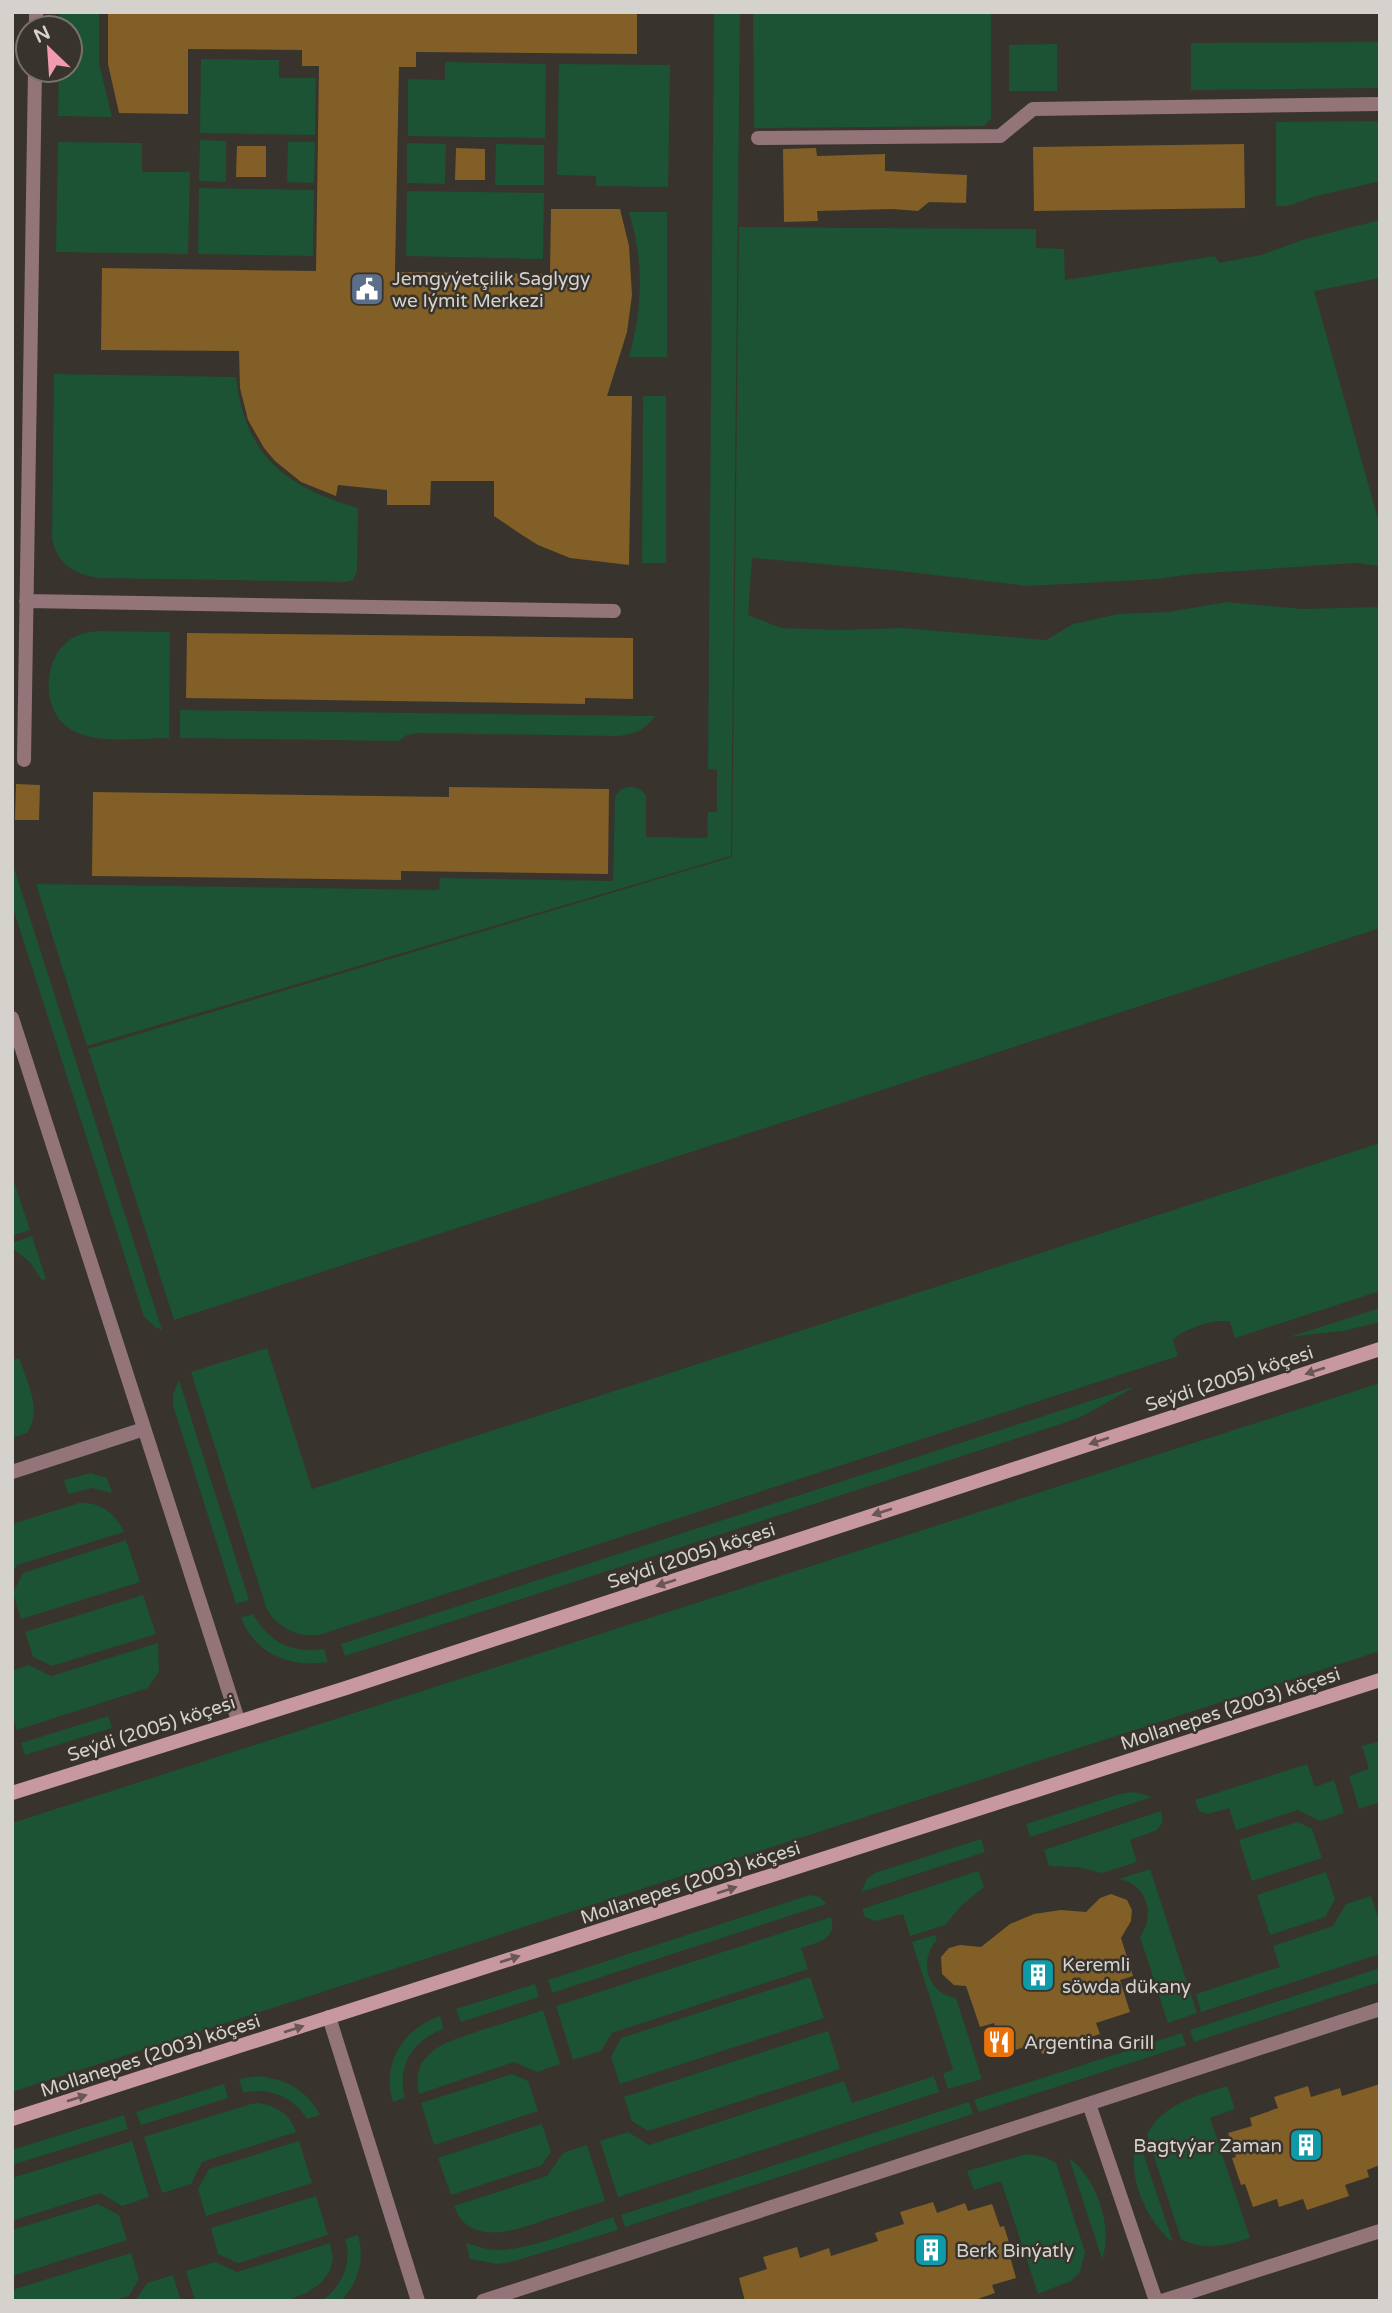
<svg xmlns="http://www.w3.org/2000/svg" width="1392" height="2313" font-family="'Varela Round',sans-serif">
	<style>
		.green { fill: #1b5334 }
		.building { fill: #815f26 }
		.lines { fill: none; stroke-linecap: round; stroke-linejoin: round }
		.lane { stroke: #927479; stroke-width: 14 }
		.street { stroke: #927479; stroke-width: 14 }
		.secondary { stroke: #c7989f; stroke-width: 14 }
		.oneway { fill: #6a5654 }
		.labels { text-anchor: middle; stroke-width: 5; stroke-linejoin: round; paint-order: stroke }
		.poi-label { font-size: 19px; fill: #d5d2cd; stroke: #38332c; text-anchor: start }
		.street-label { font-size: 19px; fill: #d5d2cd; stroke: #38332c }
	</style>
	<rect width="100%" height="100%" fill="#38332c"/>
	<!-- green -->
	<path class="green" d="M60,12H99V63L112,117L58,116L59,70H70V28H60Z
		M714,12H740L731,856L87,1046L36,884L439,890L440,878L613,881L615,798C621,783 637,784 646,795V837L707,838L708,812H717V770L708,769Z
		M753,12H991V119L984,126L754,128Z
		M1380,42V88L1191,90V43Z
		M1057,44V91H1009V45Z
		M201,59L279,60V78H316L315,135L200,133Z
		M445,62L546,64L545,138L408,136V79L445,80Z
		M559,64L670,65L668,187L596,186V176L557,175Z
		M1380,121V181L1313,197L1288,206H1276V122Z
		M200,140L226,141V182L199,181Z
		M58,142L142,143V172H190L188,254L56,252Z
		M288,142H315L314,183L287,182Z
		M407,143L446,144L445,184L407,183Z
		M496,144L544,145V185H495Z
		M199,188L314,190L313,256L198,254Z
		M407,191L544,193L543,259L406,256Z
		M629,212H667V357H629C643,307 644,262 629,212Z
		M1380,220V278L1314,291L1380,526V566L1355,563L1193,574L1157,579L1029,586L891,570L752,558L748,615L781,628L842,630L902,628L1046,640L1073,624L1118,614L1169,612L1226,602L1302,609L1380,607V928L174,1320L88,1049L732,857L739,227L1036,229V248L1064,249L1065,280L1215,256L1219,263L1261,255L1305,239Z
		M54,374L236,377C245,455 285,487 358,508L357,571L353,580L344,582L100,578C75,575 56,564 52,537Z
		M643,396H666V563H642Z
		M99,631L170,632L169,738C139,738 99,745 72,730C41,713 42,661 68,641C77,634 88,632 99,631Z
		M180,710L655,716C645,730 633,735 616,736L417,733L407,735L399,741L180,738Z
		M12,862L162,1330L155,1327L144,1317L12,905Z
		M1380,1143V1291L1235,1338L1230,1322C1218,1317 1180,1330 1173,1340L1178,1356L319,1635C296,1637 280,1629 267,1610L191,1372L267,1348L312,1489Z
		M12,1176L30,1230L12,1236Z
		M32,1236L46,1279L42,1280L30,1262L12,1248V1243Z
		M1380,1308V1322L1343,1331L1289,1337Z
		M19,1358C27,1382 43,1410 27,1433L12,1438V1360Z
		M179,1380L249,1600L236,1604L173,1405V1394Z
		M1380,1383V1651L12,2092V1823Z
		M1136,1386L1083,1416L1064,1423L345,1656L341,1644Z
		M91,1473L107,1478L112,1493L92,1488L68,1494L64,1480Z
		M79,1503C99,1501 116,1514 124,1532L17,1565L12,1574V1524Z
		M126,1540L140,1582L21,1619L13,1593L23,1573Z
		M143,1595L156,1634L52,1666L33,1657L25,1632Z
		M253,1614C268,1642 293,1654 324,1649L328,1662C291,1668 256,1655 241,1618Z
		M158,1643L159,1671L148,1688L17,1730L12,1714V1671L29,1665L51,1676Z
		M108,1716L112,1728L25,1755L21,1743Z
		M1380,1741V1802L1359,1809L1349,1776L1369,1769L1362,1746Z
		M1307,1764L1315,1787L1334,1780L1344,1813L1320,1821L1298,1810L1236,1830L1229,1808L1208,1814L1199,1811L1195,1800Z
		M1134,1792L1152,1797L1030,1837L1026,1824L1120,1794Z
		M1161,1811L1163,1822L1157,1830L1130,1840L1137,1862L1102,1873L1077,1867L1049,1866L1044,1850Z
		M1298,1822L1312,1829L1322,1858L1252,1881L1239,1840Z
		M981,1839L985,1852L861,1892L867,1879L875,1873Z
		M1150,1869L1197,2013L1168,2023L1140,1937C1156,1915 1147,1884 1119,1879Z
		M978,1871L984,1887L962,1905L945,1925L910,1936L903,1914L875,1921L865,1917L862,1909Z
		M1326,1872L1335,1899L1325,1917L1270,1935L1257,1895Z
		M810,1895L820,1897L826,1904L552,1993L548,1980Z
		M1371,1896L1380,1923V1954L1201,2012L1196,1994L1280,1967L1273,1946L1333,1926L1346,1904Z
		M831,1917C838,1939 818,1942 801,1948L808,1969L612,2033L601,2051L573,2060L556,2006Z
		M935,1935L937,1940C918,1961 927,1993 956,1998L982,2079L948,2089L943,2074L953,2069L912,1942Z
		M1380,1968V1982L1194,2042L1190,2030Z
		M810,1977L824,2018L620,2084L611,2057L621,2038Z
		M535,1984L539,1997L461,2022L456,2009Z
		M543,2010L560,2064L537,2072L514,2062L419,2094C408,2049 453,2040 485,2029C504,2023 524,2017 543,2010Z
		M440,2016L444,2029C414,2039 396,2066 405,2098L393,2102C381,2063 403,2029 440,2016Z
		M828,2031L840,2069L648,2131L632,2121L624,2097Z
		M1182,2033L1186,2045L979,2112L974,2100Z
		M512,2074L528,2081L538,2111L434,2145L421,2103Z
		M258,2076C286,2079 307,2090 320,2115L307,2119C294,2097 268,2086 243,2093L239,2079Z
		M934,2076L939,2092L618,2197L600,2141L628,2132L649,2145L844,2081L852,2103Z
		M224,2084L228,2098L141,2125L136,2112Z
		M1227,2086L1235,2109L1210,2118L1250,2238C1225,2246 1205,2251 1181,2239L1147,2135C1161,2104 1197,2096 1227,2086Z
		M969,2102L973,2114L625,2227L621,2215Z
		M258,2103C277,2106 290,2114 296,2132L202,2162L191,2184L162,2193L144,2137L251,2104Z
		M124,2115L128,2129L12,2165V2150Z
		M542,2124L551,2152L542,2165L451,2195L438,2158Z
		M1138,2138L1173,2242C1146,2222 1124,2171 1138,2138Z
		M132,2141L149,2197L122,2206L100,2193L12,2221V2178Z
		M299,2141L312,2183L206,2216L198,2189L209,2169Z
		M587,2145L605,2201C586,2207 567,2213 548,2219C517,2230 469,2248 454,2206L547,2176L563,2153Z
		M1027,2154L1044,2157L1056,2163L1085,2252L1080,2272L1071,2281L1038,2294L1001,2181L974,2190L967,2171Z
		M1069,2158C1096,2177 1114,2228 1102,2259Z
		M316,2196L328,2235L238,2263L218,2254L211,2228Z
		M98,2204L119,2215L127,2240L12,2276V2230Z
		M613,2217L618,2230L511,2262L497,2264L470,2259L466,2243C476,2246 486,2250 498,2250C534,2249 578,2229 613,2217Z
		M358,2235C365,2260 359,2281 341,2301H321C342,2287 353,2262 345,2239Z
		M330,2243L333,2259L330,2271L320,2284L306,2293L286,2301H195L186,2271L215,2262L237,2272Z
		M131,2253L139,2279L129,2296L112,2301H12V2290Z
		M173,2275L181,2301H135L147,2283Z"/>
	<!-- building -->
	<path class="building" d="M108,12H637V54L416,52V67H399L395,272L550,274L551,209H620L629,246L632,295L627,332L607,396H632L629,565L570,558L538,545L522,535L494,516V481H431L430,505H387V490L338,485L336,496L301,482L275,461L264,448L248,420L240,388L239,351L101,350L102,268L316,271L319,66H302V50L188,49V114L119,113L108,64Z
		M1244,144L1245,208L1034,211L1033,147Z
		M237,146H266V177H236Z
		M456,148L485,149V180H455Z
		M816,148L817,156L885,154V171L967,175L966,203L929,202L918,211L892,209L817,211L818,221L784,222L783,149Z
		M187,633L633,638V699L585,698V704L186,698Z
		M16,784L40,785L39,820H15Z
		M449,787L609,789L608,874L401,871V880L92,876L93,792L449,797Z
		M1111,1894L1127,1900L1132,1910L1131,1921L1121,1938L1133,1976L1120,1980L1130,2012L1096,2023L1100,2034L1042,2054L1038,2042L1004,2054L994,2023L980,2027L966,1986L954,1985L942,1974L941,1957L949,1948L960,1945L981,1947L1010,1924L1034,1914L1061,1910L1086,1912L1100,1898Z
		M1380,2084V2165L1367,2170L1369,2177L1345,2185L1349,2196L1307,2210L1303,2199L1279,2207L1277,2199L1253,2207L1245,2184L1241,2185L1232,2158L1236,2157L1228,2133L1252,2126L1250,2118L1278,2108L1274,2097L1308,2086L1311,2097L1340,2088L1342,2096Z
		M933,2202L937,2213L965,2203L968,2211L992,2204L1000,2227L1004,2226L1012,2252L1009,2253L1016,2278L992,2285L995,2293L972,2301H745L739,2278L767,2269L763,2257L797,2247L800,2258L829,2248L831,2256L878,2241L875,2233L904,2224L900,2212Z"/>
	<g class="lines">
		<!-- lane -->
		<path class="lane" d="M36,28V12
			M758,138L1000,136L1033,109L1380,104
			M26,601L614,611
			M24,760L35,70
			M12,1472L144,1429
			M1089,2104L1156,2301
			M483,2301L1380,2009
			M1162,2301L1380,2231"/>
		<!-- street -->
		<path class="street" d="M12,1018L238,1720
			M329,2017L418,2301"/>
		<!-- secondary -->
		<path class="secondary" d="M12,1793L346,1688L1380,1349
			M12,2119L1380,1680"/>
	</g>
	<!-- one-way arrows -->
	<defs><path id="oneway-solid" d="M-6-.8H1V-3.2L6.5 0L1 3.2V.8H-6Z" transform="scale(1.75)"/></defs>
	<g class="oneway">
		<use href="#oneway-solid" transform="translate(1315 1371) rotate(162)"/>
		<use href="#oneway-solid" transform="translate(1099 1441) rotate(162)"/>
		<use href="#oneway-solid" transform="translate(882 1512) rotate(162)"/>
		<use href="#oneway-solid" transform="translate(666 1583) rotate(162)"/>
		<use href="#oneway-solid" transform="translate(727 1890) rotate(-18)"/>
		<use href="#oneway-solid" transform="translate(510 1959) rotate(-18)"/>
		<use href="#oneway-solid" transform="translate(294 2029) rotate(-18)"/>
		<use href="#oneway-solid" transform="translate(77 2098) rotate(-18)"/>
	</g>
	<!-- icons -->
	<defs>
		<g id="civic-square" transform="scale(1.75)"><rect x="-9" y="-9" width="18" height="18" rx="4" fill="#5c6f8a" stroke="#38332c"/><path d="M-.6-6.5H3V-4.5H.6V-3L4-1V1h2V6H-6V1h2V-1L-.6-3ZM-1.2 2.5V6h2.4V2.5Z" fill="#fff"/></g>
		<g id="building-square" transform="scale(1.75)"><rect x="-9" y="-9" width="18" height="18" rx="4" fill="#0f9aa8" stroke="#38332c"/><path d="M-4-6H4V6H1V3H-1V6H-4ZM-2.5-4.3h1.7v1.8h-1.7ZM.8-4.3h1.7v1.8H.8ZM-2.5-1h1.7V.8h-1.7ZM.8-1h1.7V.8H.8Z" fill="#fff"/></g>
		<g id="restaurant-square" transform="scale(1.75)"><rect x="-9" y="-9" width="18" height="18" rx="4" fill="#e8710a" stroke="#38332c"/><path d="M-5-6h1v4h1v-4h1v4h1v-4h1v5L-1.5 .5V6h-2V.5L-5-1ZM5-6V6H3V1.5H1.5Q1.5-4 5-6Z" fill="#fff"/></g>
	</defs>
	<g fill-rule="evenodd">
		<use href="#civic-square" x="367" y="289"/>
		<use href="#building-square" x="1038" y="1975"/>
		<use href="#restaurant-square" x="999" y="2042"/>
		<use href="#building-square" x="1306" y="2145"/>
		<use href="#building-square" x="931" y="2250"/>
	</g>
	<g class="labels">
		<!-- poi labels -->
		<g class="poi-label">
			<text x="392" y="285">Jemgyýetçilik Saglygy<tspan x="392" dy="22">we Iýmit Merkezi</tspan></text>
			<text x="1062" y="1971">Keremli<tspan x="1062" dy="22">söwda dükany</tspan></text>
			<text x="1024" y="2049">Argentina Grill</text>
			<text x="1282" y="2152" text-anchor="end">Bagtyýar Zaman</text>
			<text x="956" y="2257">Berk Binýatly</text>
		</g>
		<!-- street labels -->
		<g class="street-label">
			<text transform="translate(1229 1378) rotate(-18)" y="7">Seýdi (2005) köçesi</text>
			<text transform="translate(691 1555) rotate(-18)" y="7">Seýdi (2005) köçesi</text>
			<text transform="translate(1230 1708) rotate(-18)" y="7">Mollanepes (2003) köçesi</text>
			<text transform="translate(151 1728) rotate(-18)" y="7">Seýdi (2005) köçesi</text>
			<text transform="translate(690 1882) rotate(-18)" y="7">Mollanepes (2003) köçesi</text>
			<text transform="translate(150 2055) rotate(-18)" y="7">Mollanepes (2003) köçesi</text>
		</g>
	</g>
	<!-- border -->
	<rect width="1392" height="2313" fill="none" stroke="#d5d2cd" stroke-width="28"/>
	<!-- north arrow -->
	<g transform="translate(49 49) rotate(335)"><circle r="33" fill="#38332c" stroke="#77736c" stroke-width="2"/>
	<path d="M0-5L12 26L0 18L-12 26Z" fill="#f29ab0"/>
	<text y="-10" font-size="19" font-weight="bold" text-anchor="middle" fill="#d5d2cd">N</text>
	</g>
</svg>
